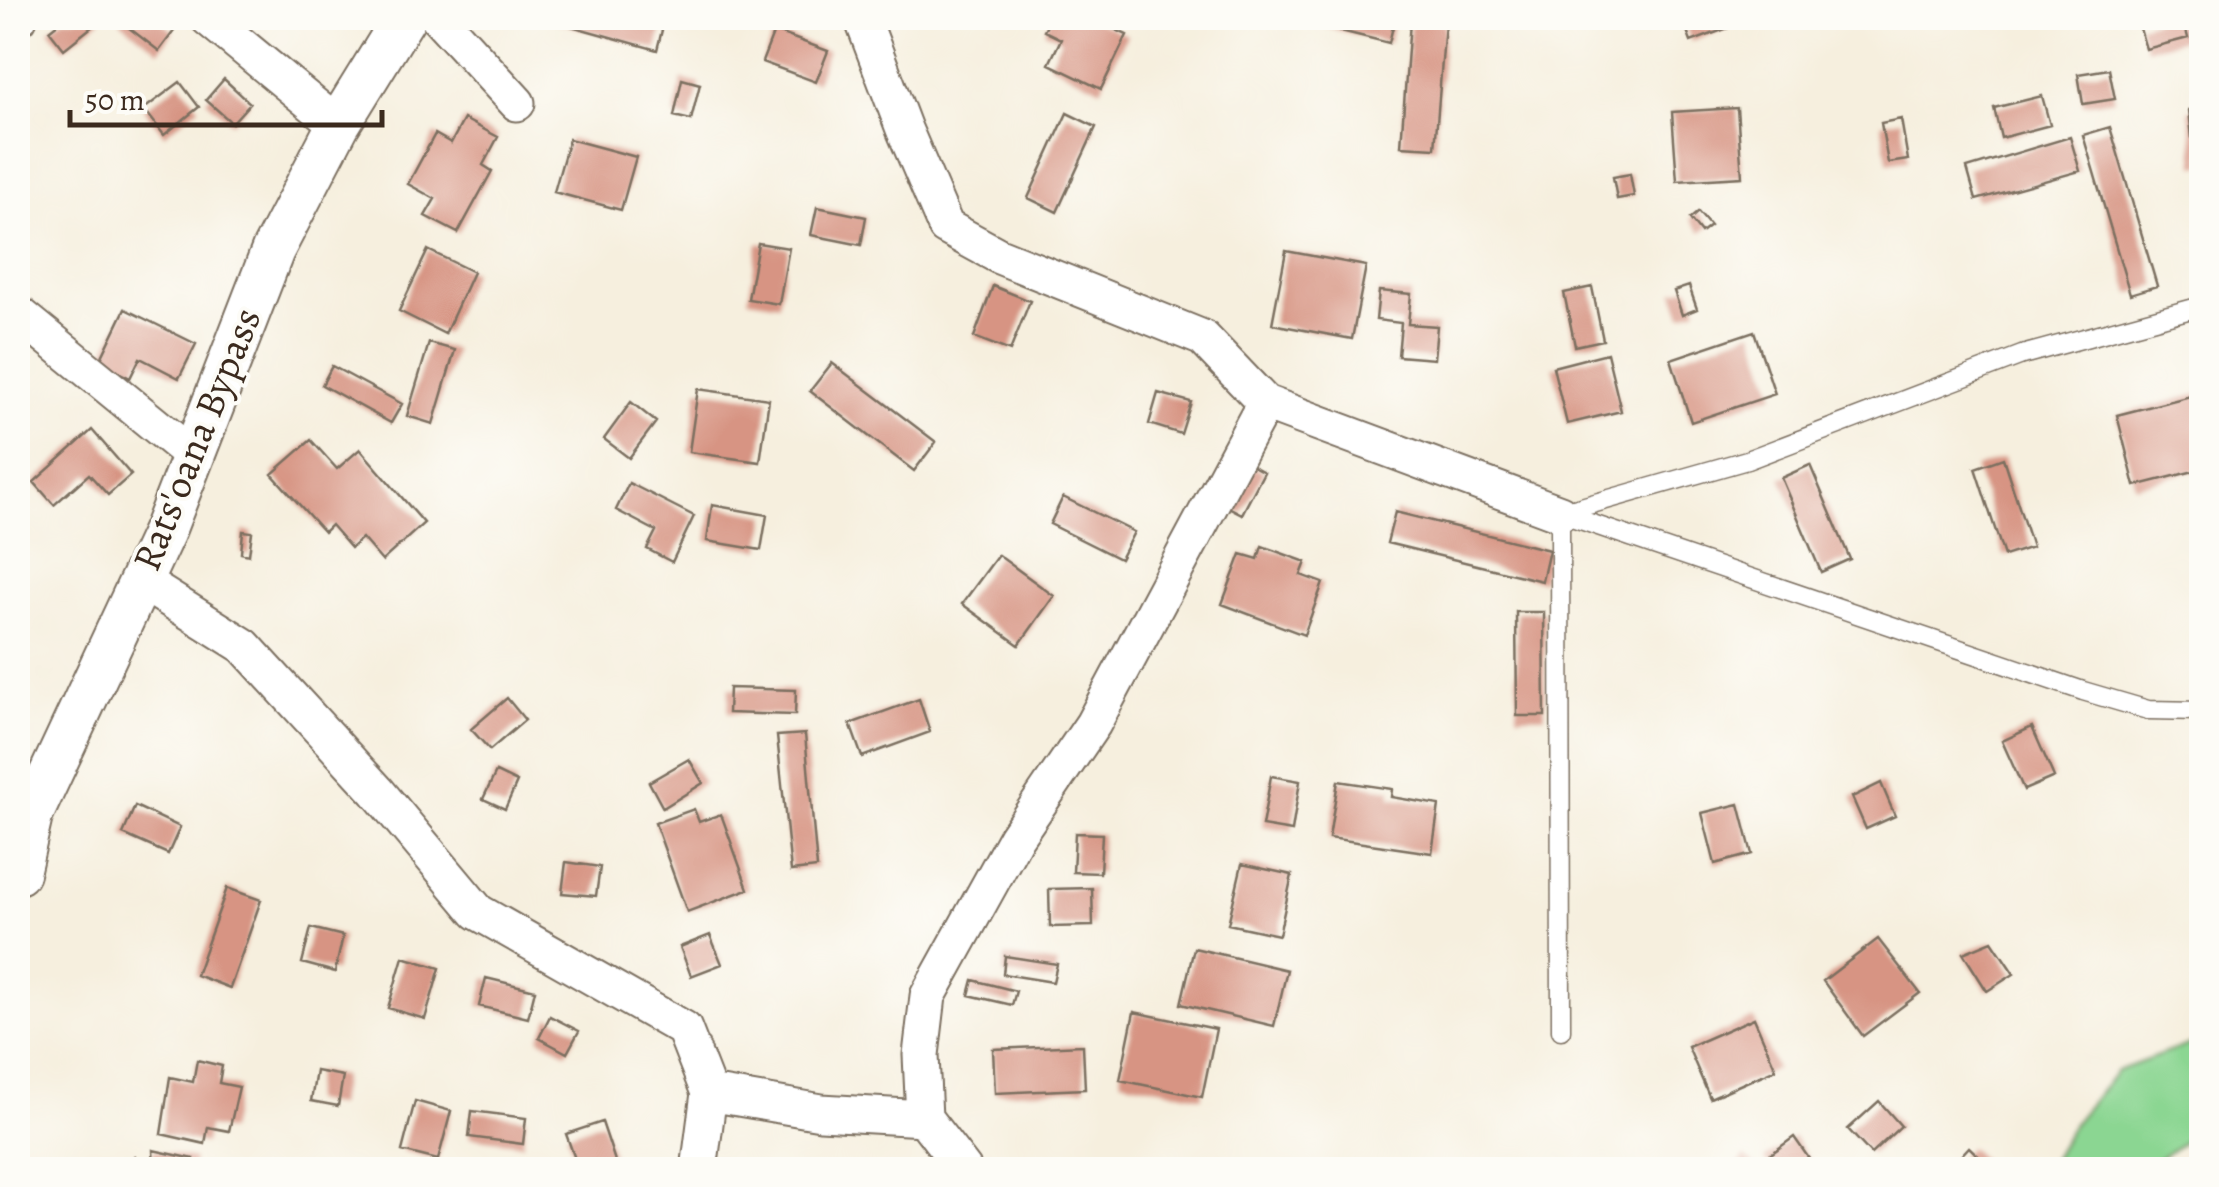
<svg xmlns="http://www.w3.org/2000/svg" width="2219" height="1187" font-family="Alegreya,serif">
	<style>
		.green { fill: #8bd692; stroke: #638058; stroke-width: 2.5 }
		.building { fill: #d79483 }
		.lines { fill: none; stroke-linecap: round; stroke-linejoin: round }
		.service-casing { stroke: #7c6f61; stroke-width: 21 }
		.minor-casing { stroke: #7c6f61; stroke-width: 39 }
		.tertiary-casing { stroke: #7c6f61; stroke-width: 46 }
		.service { stroke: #fff; stroke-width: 18 }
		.minor { stroke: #fff; stroke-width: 35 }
		.tertiary { stroke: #fff; stroke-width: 42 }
		.labels { text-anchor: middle; stroke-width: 8; stroke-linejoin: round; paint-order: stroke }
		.street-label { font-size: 40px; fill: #3b2a1e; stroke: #fdfcf7 }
	</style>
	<rect width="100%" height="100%" fill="#fdfcf7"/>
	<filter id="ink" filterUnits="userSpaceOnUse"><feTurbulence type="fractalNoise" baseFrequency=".01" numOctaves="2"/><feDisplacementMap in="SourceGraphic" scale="20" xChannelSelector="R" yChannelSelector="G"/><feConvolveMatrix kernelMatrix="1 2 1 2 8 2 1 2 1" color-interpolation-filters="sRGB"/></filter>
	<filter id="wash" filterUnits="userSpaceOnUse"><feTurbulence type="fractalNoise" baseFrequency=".0048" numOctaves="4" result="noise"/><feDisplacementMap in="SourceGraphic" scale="40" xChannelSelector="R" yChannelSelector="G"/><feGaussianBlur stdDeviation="2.25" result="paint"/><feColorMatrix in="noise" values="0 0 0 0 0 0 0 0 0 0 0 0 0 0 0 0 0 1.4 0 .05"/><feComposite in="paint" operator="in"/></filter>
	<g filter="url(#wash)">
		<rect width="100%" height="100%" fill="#f6efde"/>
		<!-- green -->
		<path class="green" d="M2201,1040V1129L2146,1169H2047L2073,1124L2117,1071Z"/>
		<g id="blocks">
			<!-- building -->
			<path class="building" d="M64,18H103L64,49L49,30Z
				M122,18H156L174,31L159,51L120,21Z
				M633,18L663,26L657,50L546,19Z
				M1051,18H1091L1127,35L1101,89L1049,64L1061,39L1044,31Z
				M1315,18H1395L1389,43L1313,24Z
				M1682,18H1724L1728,28L1691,42Z
				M2167,18H2183L2188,38L2146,49L2139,25Z
				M1410,21L1445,23L1435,148L1401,146Z
				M774,31L828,51L816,82L762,62Z
				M2109,69L2115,99L2083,104L2078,74Z
				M224,79L250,103L232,123L206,100Z
				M682,79L700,84L691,120L674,116Z
				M180,82L199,107L164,135L144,109Z
				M2042,96L2050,125L2001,138L1994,108Z
				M1737,108L1742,177L1677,181L1672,112Z
				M2202,109V165L2195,166L2189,110Z
				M1067,113L1096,127L1057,212L1028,198Z
				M464,119L498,137L483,165L492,171L458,233L425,216L435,199L408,184L435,134L451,143Z
				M1901,119L1908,160L1888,163L1881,123Z
				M2110,127L2157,286L2130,294L2083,135Z
				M2070,137L2080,171L1976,200L1967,168Z
				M569,139L636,157L621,210L554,192Z
				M1630,174L1634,196L1617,199L1613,177Z
				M817,207L866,217L861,245L811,235Z
				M1698,212L1710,226L1701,233L1690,219Z
				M758,243L789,248L779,304L748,299Z
				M428,250L473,272L445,334L399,311Z
				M1286,251L1366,266L1352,339L1272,324Z
				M993,286L1030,301L1010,351L974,337Z
				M1689,286L1697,309L1682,315L1674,291Z
				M1592,287L1603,340L1575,346L1564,293Z
				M1379,291L1411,294L1408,324L1437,326L1434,359L1398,356L1401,323L1376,320Z
				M125,309L196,344L179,378L140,358L130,378L99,363Z
				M1754,331L1775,394L1691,422L1671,359Z
				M429,343L455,350L433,424L407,416Z
				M1607,353L1621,411L1567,424L1553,367Z
				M832,363L936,442L914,471L810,391Z
				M332,366L402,404L391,423L322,385Z
				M698,389L769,399L760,462L689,452Z
				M1158,393L1191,402L1181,434L1149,424Z
				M2202,393V469L2135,486L2117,415Z
				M631,402L656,422L629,458L604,439Z
				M92,430L131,475L108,495L89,474L54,505L34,482Z
				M311,440L337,469L360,449L424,523L382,561L362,538L351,548L331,525L324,532L272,474Z
				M1238,458L1264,472L1242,514L1215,500Z
				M2003,458L2032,547L2004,556L1975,468Z
				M1810,465L1850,559L1821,572L1781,478Z
				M629,483L694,516L672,562L647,549L656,531L616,510Z
				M1063,497L1134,532L1120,559L1050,524Z
				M712,505L767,515L761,550L707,541Z
				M1395,512L1549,550L1542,581L1387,543Z
				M243,531L252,532L249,555L241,553Z
				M1262,546L1306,562L1301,575L1323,583L1304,635L1222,604L1241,554L1258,559Z
				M998,555L1054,596L1019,645L962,604Z
				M1516,612H1544L1545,716H1517Z
				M729,688L796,690L795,715L728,713Z
				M507,698L525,720L490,750L471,729Z
				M919,699L930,732L862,757L850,724Z
				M2032,727L2054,777L2024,790L2002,741Z
				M805,734L817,868L791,871L777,736Z
				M689,759L703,783L663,808L649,782Z
				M496,772L517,782L505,809L483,799Z
				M1271,776L1300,781L1292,831L1262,826Z
				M1338,781L1392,789L1391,797L1439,805L1432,853L1329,838Z
				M1881,783L1895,816L1866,829L1852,797Z
				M1739,804L1752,854L1715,864L1702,813Z
				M135,806L180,827L168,854L123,834Z
				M694,809L699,822L721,814L748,889L687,912L655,823Z
				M1075,833L1102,834L1100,873L1073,872Z
				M566,862L600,867L596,896L562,893Z
				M1242,864L1292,875L1279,935L1228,924Z
				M227,888L261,900L230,988L196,975Z
				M1092,888L1093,926L1050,927L1049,889Z
				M311,928L343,936L335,972L302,963Z
				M710,935L722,964L691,976L680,947Z
				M1878,939L1920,993L1863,1036L1823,981Z
				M1992,941L2014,974L1987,991L1963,953Z
				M1194,948L1287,970L1274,1026L1181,1004Z
				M1005,956L1057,964L1053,982L1003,974Z
				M403,957L440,968L425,1019L388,1008Z
				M486,978L535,990L528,1018L479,1006Z
				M973,980L1016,991L1012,1005L969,995Z
				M1134,1012L1216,1029L1202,1097L1120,1080Z
				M550,1016L579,1031L567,1053L539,1038Z
				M1754,1018L1776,1069L1710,1098L1688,1047Z
				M1083,1045L1085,1089L995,1093L993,1049Z
				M197,1060L222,1066L219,1083L239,1087L229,1131L208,1127L205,1144L161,1134L170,1077L193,1082Z
				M316,1071L343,1076L338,1106L311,1101Z
				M415,1101L451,1111L438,1160L402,1151Z
				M1879,1101L1901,1126L1871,1154L1848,1129Z
				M472,1111L526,1118L523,1144L469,1137Z
				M602,1122L618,1170H579L566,1134Z
				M1794,1137L1817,1170H1771L1764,1159Z
				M1969,1147L1993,1170H1948Z
				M153,1150L194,1159L192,1170L154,1167Z
				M135,1156L143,1170H121L118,1165Z
				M1745,1156L1761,1170H1733Z"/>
		</g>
	</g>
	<g filter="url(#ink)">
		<use href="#blocks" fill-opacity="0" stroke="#7c6f61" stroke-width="2.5"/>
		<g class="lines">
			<!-- service casing -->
			<g class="service-casing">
				<path id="service" d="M1560,513L1747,460L2022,355L2202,306
					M1560,513L2083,691L2148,710L2202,711
					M1560,513L1561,1030"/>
			</g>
			<!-- minor casing -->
			<g class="minor-casing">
				<path id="minor" d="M18,18H19
					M208,18L338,125
					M439,18L517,103
					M862,18L904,129L946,227L999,256L1203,338L1265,403L1560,513
					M18,313L193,456
					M139,580L244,646L377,791L478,912L684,1029L709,1093L821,1112L924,1118L964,1170
					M924,1118L921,1055L928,996L1016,837L1093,724L1265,403
					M699,1170L709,1093"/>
			</g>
			<!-- tertiary casing -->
			<g class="tertiary-casing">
				<path id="tertiary" d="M18,873L31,816L164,531L273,250L338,125L404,18"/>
			</g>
			<!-- service -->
			<use href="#service" class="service"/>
			<!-- minor -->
			<use href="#minor" class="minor"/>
			<!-- tertiary -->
			<use href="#tertiary" class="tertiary"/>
		</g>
	</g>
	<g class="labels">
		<!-- street labels -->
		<g class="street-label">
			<text transform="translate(196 439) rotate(-68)" y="14">Rats'oana Bypass</text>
		</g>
	</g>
	<!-- margin -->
	<rect width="2219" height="1187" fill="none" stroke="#fdfcf7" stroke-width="60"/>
	<!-- scale -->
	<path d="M70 110v15h312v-15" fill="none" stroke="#3b2a1e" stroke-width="5"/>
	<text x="85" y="110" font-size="30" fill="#3b2a1e" stroke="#fdfcf7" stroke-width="8" paint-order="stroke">50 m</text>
</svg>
